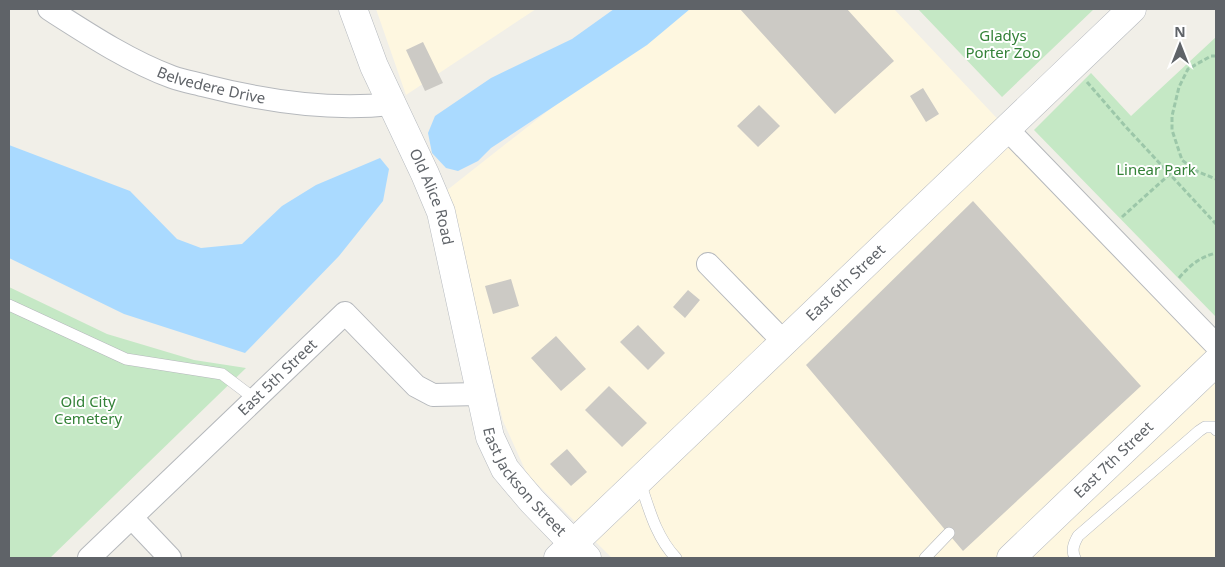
<svg xmlns="http://www.w3.org/2000/svg" width="1225" height="567" font-family="'Noto Sans',sans-serif">
	<style>
		.commercial { fill: #fef7e0 }
		.green { fill: #c5e8c5 }
		.water { fill: #aadaff }
		.building { fill: #cccac5 }
		.lines { fill: none; stroke-linecap: round; stroke-linejoin: round }
		.lane-casing { stroke: #b5b8bc; stroke-width: 12 }
		.street-casing { stroke: #b5b8bc; stroke-width: 24 }
		.secondary-casing { stroke: #b6babf; stroke-width: 29 }
		.path { stroke: #9cc7a9; stroke-width: 3; stroke-dasharray: 5 2.5; stroke-linecap: butt }
		.lane { stroke: #fff; stroke-width: 11 }
		.street { stroke: #fff; stroke-width: 22 }
		.secondary { stroke: #fff; stroke-width: 28 }
		.labels { text-anchor: middle; stroke-width: 4; stroke-linejoin: round; paint-order: stroke }
		.park-label { font-size: 15px; fill: #348238; stroke: #fff }
		.street-label { font-size: 15px; fill: #5f6368; stroke: #fff }
	</style>
	<rect width="100%" height="100%" fill="#f1efe8"/>
	<!-- commercial -->
	<path class="commercial" d="M376,9H536L406,95Z
		M677,9H894L1007,129L1216,333V558H612L527,474L503,421L446,191Z"/>
	<!-- green -->
	<path class="green" d="M918,9H1094L1002,97Z
		M1216,37V317L1034,130L1091,73L1131,116Z
		M9,287L107,334L194,360L246,368L50,558H9Z"/>
	<!-- water -->
	<path class="water" d="M614,9H690L647,45L491,148L478,161L458,171L446,168L432,153L428,133L435,116L491,78L572,39Z
		M9,145L130,191L177,239L201,248L242,244L282,206L316,185L380,158L389,169L383,201L339,256L245,353L124,314L9,258Z"/>
	<!-- building -->
	<path class="building" d="M740,9H847L894,61L835,114Z
		M423,42L443,83L425,91L406,50Z
		M923,88L939,114L926,122L910,96Z
		M759,105L780,126L758,147L737,126Z
		M973,201L1141,386L963,551L806,365Z
		M511,279L519,306L493,314L485,286Z
		M688,290L700,300L685,318L673,307Z
		M638,325L665,353L648,370L620,342Z
		M556,336L586,369L561,391L531,358Z
		M609,386L647,423L622,447L585,410Z
		M567,449L587,472L571,486L550,464Z"/>
	<g class="lines">
		<!-- lane casing -->
		<g class="lane-casing">
			<path id="lane" d="M9,305L126,359L222,374L255,399
				M640,482C649,509 656,537 676,558
				M925,558L949,533
				M1075,558C1071,550 1074,543 1078,536L1199,431L1205,427H1214L1216,430"/>
		</g>
		<!-- street casing -->
		<g class="street-casing">
			<g id="street">
				<path id="s1" d="M49,9C88,34 129,61 172,77C183,81 195,83 206,86C265,101 330,111 391,104"/>
				<path d="M1007,129L1216,345"/>
				<path d="M708,264L784,342"/>
				<path d="M132,518L170,558"/>
				<path id="s2" d="M89,558L345,313L416,386L433,395L479,394"/>
			</g>
		</g>
		<!-- secondary casing -->
		<g class="secondary-casing">
			<g id="secondary">
				<path id="s3" d="M353,9L374,66L425,174L441,212L490,437L505,469L532,501L587,558"/>
				<path id="s4" d="M558,558L1132,9"/>
				<path id="s5" d="M1011,558L1216,362"/>
			</g>
		</g>
		<!-- path -->
		<path class="path" d="M1216,56H1211L1188,69L1179,87L1172,116V130L1182,160L1196,171L1216,179
			M1087,82L1125,126L1216,224
			M1122,217L1170,174
			M1179,278C1190,265 1200,257 1216,253"/>
		<!-- lane -->
		<use href="#lane" class="lane"/>
		<!-- street -->
		<use href="#street" class="street"/>
		<!-- secondary -->
		<use href="#secondary" class="secondary"/>
	</g>
	<g class="labels">
		<!-- park labels -->
		<g class="park-label">
			<text x="1003" y="41">Gladys<tspan x="1003" dy="17">Porter Zoo</tspan></text>
			<text x="1156" y="175">Linear Park</text>
			<text x="88" y="407">Old City<tspan x="88" dy="17">Cemetery</tspan></text>
		</g>
		<!-- street labels -->
		<g class="street-label">
			<text dy="5" stroke="none"><textPath href="#s1" startOffset="181">Belvedere Drive</textPath></text>
			<text dy="5" stroke="none"><textPath href="#s3" startOffset="204">Old Alice Road</textPath></text>
			<text dy="5" stroke="none"><textPath href="#s4" startOffset="398">East 6th Street</textPath></text>
			<text dy="5" stroke="none"><textPath href="#s2" startOffset="261">East 5th Street</textPath></text>
			<text dy="5" stroke="none"><textPath href="#s5" startOffset="142">East 7th Street</textPath></text>
			<text dy="5" stroke="none"><textPath href="#s3" startOffset="508">East Jackson Street</textPath></text>
		</g>
	</g>
	<!-- border -->
	<rect width="1225" height="567" fill="none" stroke="#5f6368" stroke-width="20"/>
	<!-- north arrow -->
	<g transform="translate(1180 45)" stroke="#ffffff" stroke-width="4" paint-order="stroke">
	<path d="M0-4L9 19L0 12L-9 19Z" fill="#5f6368"/>
	<text y="-8" font-size="14" font-weight="bold" text-anchor="middle" fill="#5f6368">N</text>
	</g>
</svg>
